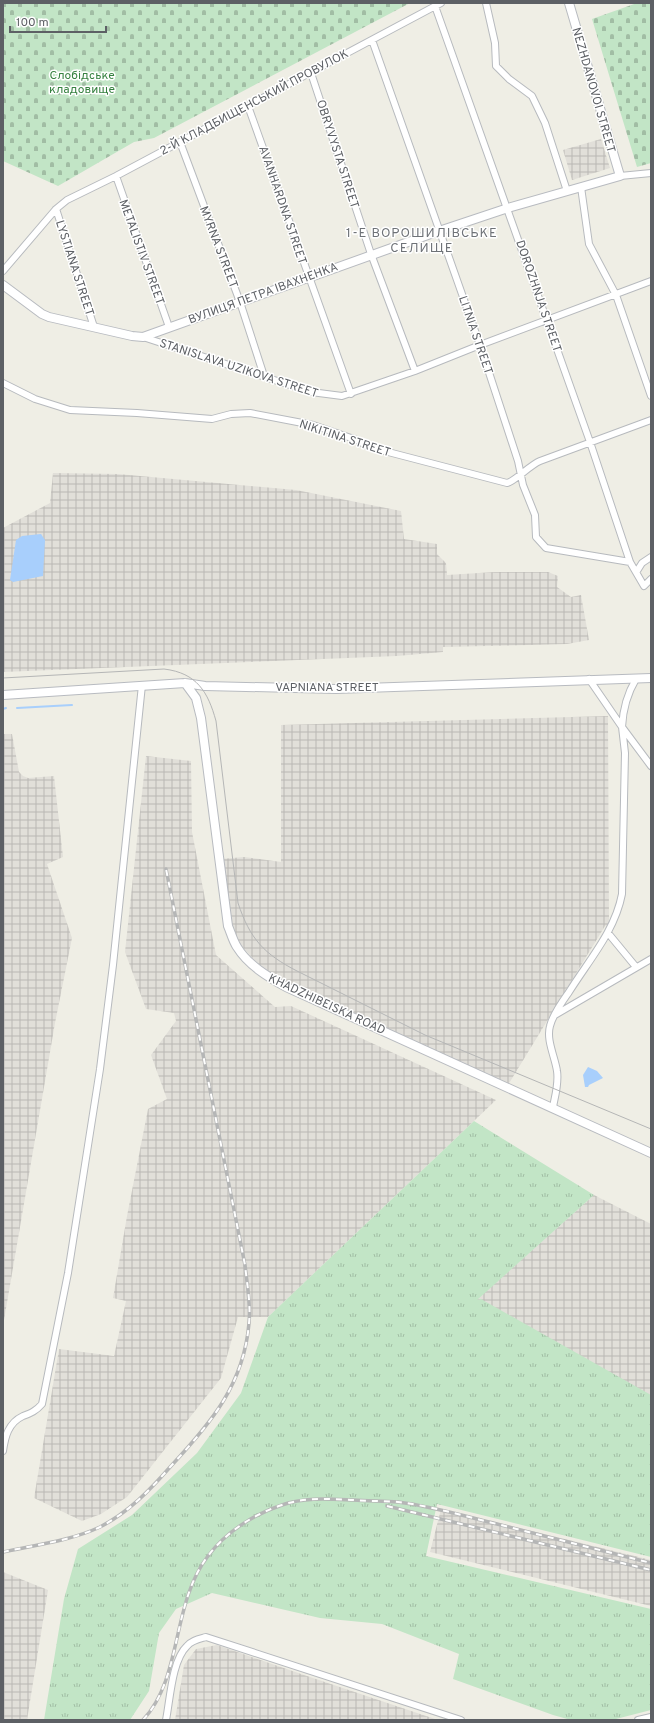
<svg xmlns="http://www.w3.org/2000/svg" width="654" height="1723" font-family="Overpass,sans-serif">
	<style>
		.industrial { fill: url(#industrial-grid) }
		.grass { fill: url(#grass-tufts) }
		.cemetery { fill: url(#cemetery-stones) }
		.water { fill: #a8cffc }
		.lines { fill: none; stroke-linecap: round; stroke-linejoin: round }
		.stream { stroke: #a8cffc; stroke-width: 2 }
		.street-casing { stroke: #b7babe; stroke-width: 8 }
		.secondary-casing { stroke: #b8bbc0; stroke-width: 10 }
		.street { stroke: #fff; stroke-width: 6 }
		.secondary { stroke: #fff; stroke-width: 8 }
		.tram { stroke: #b5b6b6; stroke-width: 1 }
		.rail-casing { stroke: #b5b6b6; stroke-width: 3.5 }
		.rail { stroke: #fff; stroke-width: 2; stroke-dasharray: 6; stroke-linecap: butt }
		.labels { text-anchor: middle; stroke-width: 3; stroke-linejoin: round; paint-order: stroke }
		.park-label { font-size: 12px; fill: #378241; stroke: #fff }
		.street-label { font-size: 12px; fill: #5d6065; stroke: #fff }
		.neighbourhood-label { font-size: 13px; letter-spacing: 1px; fill: #6e7277; stroke: #fff }
	</style>
	<defs>
		<pattern id="industrial-grid" width="8" height="8" patternUnits="userSpaceOnUse"><rect width="8" height="8" fill="#e1dfd9"/><path d="M0 4h8M4 0v8" fill="none" stroke="#bab8b4"/></pattern>
		<pattern id="grass-tufts" width="24" height="20" patternUnits="userSpaceOnUse"><rect width="24" height="20" fill="#c2e5c6"/><path d="M3 7l-1-3M5 7V3M7 7l1-3M15 17l-1-3M17 17v-4M19 17l1-3" fill="none" stroke="#a1bda4"/></pattern>
		<pattern id="cemetery-stones" width="16" height="16" patternUnits="userSpaceOnUse"><rect width="16" height="16" fill="#c2e5c6"/><path d="M2 7V4a2 2 0 0 1 4 0v3zM10 15v-3a2 2 0 0 1 4 0v3z" fill="#a1bda4"/></pattern>
	</defs>
	<rect width="100%" height="100%" fill="#efeee5"/>
	<!-- industrial -->
	<path class="industrial" d="M601,139L610,168L572,180L563,150Z
		M53,473L118,474L296,490L401,511L404,539L437,544V554L446,563L447,575L495,572H548L558,576L557,587L571,597L581,595L589,640L567,644L443,647V652L397,656L3,672V528L50,503Z
		M608,716L609,924L605,926L508,1085L288,987L267,974L239,943L232,924L221,859L244,857L281,862V725Z
		M3,734H12L19,772L23,776L28,778L54,776L63,857L47,864L72,938L55,1023L3,1326Z
		M146,756L191,761L192,832L216,955L275,1007L291,1006L496,1100L268,1317H238L221,1378L127,1497L101,1514L82,1521L34,1498L59,1349L114,1356L126,1301L113,1298L127,1216L148,1109L167,1099L151,1055L176,1021L174,1013L146,1009L125,952Z
		M594,1195L651,1224V1396L476,1300Z
		M441,1509L651,1560V1606L430,1552Z
		M3,1572L48,1590L27,1720H3Z
		M217,1645L304,1675L438,1720H175L184,1665L196,1649Z"/>
	<!-- grass -->
	<path class="grass" d="M474,1121L594,1195L477,1300L481,1299L651,1395V1557L437,1504L426,1556L651,1609V1710L612,1720H571L553,1715L453,1679L459,1654L382,1624L320,1618L212,1593L176,1609L159,1633L149,1691L130,1720H44L64,1599L78,1549L132,1515L197,1453L241,1393L268,1317Z"/>
	<!-- cemetery -->
	<path class="cemetery" d="M3,3H410L154,138L134,142L58,186L3,161Z
		M637,3H651V163L637,167L592,19Z"/>
	<!-- water -->
	<path class="water" d="M41,534L45,540L43,576L13,582L10,580L16,540L22,536Z
		M588,1067L597,1071L603,1078L589,1085L588,1087H585L583,1075Z"/>
	<g class="lines">
		<!-- stream -->
		<path class="stream" d="M17,708L72,705
			M3,709L6,708"/>
		<!-- street casing -->
		<g class="street-casing">
			<path id="street" d="M486,3L495,43L496,66L509,79L532,96L545,123L567,191
				M435,6L590,442L630,562L644,586L651,579
				M372,40L480,345L518,461L523,485L535,515L536,537L546,548L630,562
				M311,73L371,254L415,371
				M248,106L351,394
				M180,142L240,302L264,376
				M116,176L169,327
				M620,176L651,173
				M581,187L589,244L616,295L651,396
				M56,209L94,327
				M3,271L56,209L67,200L116,176L441,3
				M143,337L311,392L342,396L415,371L480,345L651,281
				M3,383L35,399L70,410L137,413L212,419L231,414L250,413L313,425L357,440L369,447L507,483C514,482 530,465 540,461L651,420
				M637,571L642,563L651,557
				M636,679C627,694 623,708 622,727L651,766
				M608,933L636,967
				M555,1015L651,959
				M553,1107C555,1096 559,1083 557,1071C555,1057 546,1040 550,1026C553,1014 562,1002 569,992C589,960 615,931 622,894L625,753L622,727L589,679
				M3,1451C5,1437 8,1423 23,1416C31,1413 36,1411 42,1404L68,1273L100,1069L113,965L142,685
				M166,1720C170,1700 172,1660 187,1646C192,1640 199,1639 206,1637L461,1720
				M638,1720L651,1717"/>
		</g>
		<!-- secondary casing -->
		<g class="secondary-casing">
			<path id="secondary" d="M3,285L42,314L49,317L132,336L143,337L439,231L508,208L620,176L569,3
				M185,683L196,698L201,718L228,926C231,933 233,941 237,947C248,965 268,977 286,987L651,1153
				M3,695L185,683L205,686L336,689L651,678"/>
		</g>
		<!-- street -->
		<use href="#street" class="street"/>
		<!-- secondary -->
		<use href="#secondary" class="secondary"/>
		<!-- tram -->
		<path class="tram" d="M3,678L164,669C197,673 208,692 216,721L238,903C250,939 264,954 297,971L425,1035L651,1129"/>
		<!-- rail casing -->
		<g class="rail-casing">
			<path id="rail" d="M387,1506L651,1570
				M3,1552C35,1545 70,1541 100,1527C129,1512 150,1490 171,1466C211,1423 244,1384 249,1323C251,1304 247,1284 245,1265L166,869
				M143,1720C183,1677 171,1604 208,1556C226,1532 254,1514 282,1505C305,1497 329,1499 353,1500C368,1501 383,1501 398,1502C431,1506 464,1516 497,1524C548,1537 600,1550 651,1563"/>
		</g>
		<!-- rail -->
		<use href="#rail" class="rail"/>
	</g>
	<g class="labels">
		<!-- park labels -->
		<g class="park-label">
			<text x="82" y="79">Слобідське<tspan x="82" dy="14">кладовище</tspan></text>
		</g>
		<!-- street labels -->
		<g class="street-label">
			<text transform="translate(594 90) rotate(74)" y="4">NEZHDANOVOI STREET</text>
			<text transform="translate(254 102) rotate(-28)" y="4">2-Й КЛАДБИЩЕНСЬКИЙ ПРОВУЛОК</text>
			<text transform="translate(338 154) rotate(72)" y="4">OBRYVYSTA STREET</text>
			<text transform="translate(283 205) rotate(71)" y="4">AVANHARDNA STREET</text>
			<text transform="translate(219 247) rotate(69)" y="4">MYRNA STREET</text>
			<text transform="translate(142 252) rotate(70)" y="4">METALISTIV STREET</text>
			<text transform="translate(75 268) rotate(72)" y="4">LYSTIANA STREET</text>
			<text transform="translate(263 293) rotate(-20)" y="4">ВУЛИЦЯ ПЕТРА ІВАХНЕНКА</text>
			<text transform="translate(539 296) rotate(71)" y="4">DOROZHNJA STREET</text>
			<text transform="translate(476 335) rotate(71)" y="4">LITNIA STREET</text>
			<text transform="translate(239 368) rotate(18)" y="4">STANISLAVA UZIKOVA STREET</text>
			<text transform="translate(345 438) rotate(18)" y="4">NIKITINA STREET</text>
			<text x="327" y="691">VAPNIANA STREET</text>
			<text transform="translate(327 1004) rotate(25)" y="4">KHADZHIBEISKA ROAD</text>
		</g>
		<!-- neighbourhood labels -->
		<g class="neighbourhood-label">
			<text x="422" y="237">1-Е ВОРОШИЛІВСЬКЕ<tspan x="422" dy="15">СЕЛИЩЕ</tspan></text>
		</g>
	</g>
	<!-- border -->
	<rect width="654" height="1723" fill="none" stroke="#5d6065" stroke-width="8"/>
	<!-- scale -->
	<path d="M10 26v6h96v-6" fill="none" stroke="#5d6065" stroke-width="2"/>
	<text x="16" y="26" font-size="12" fill="#5d6065" stroke="#ffffff" stroke-width="3" paint-order="stroke">100 m</text>
</svg>
